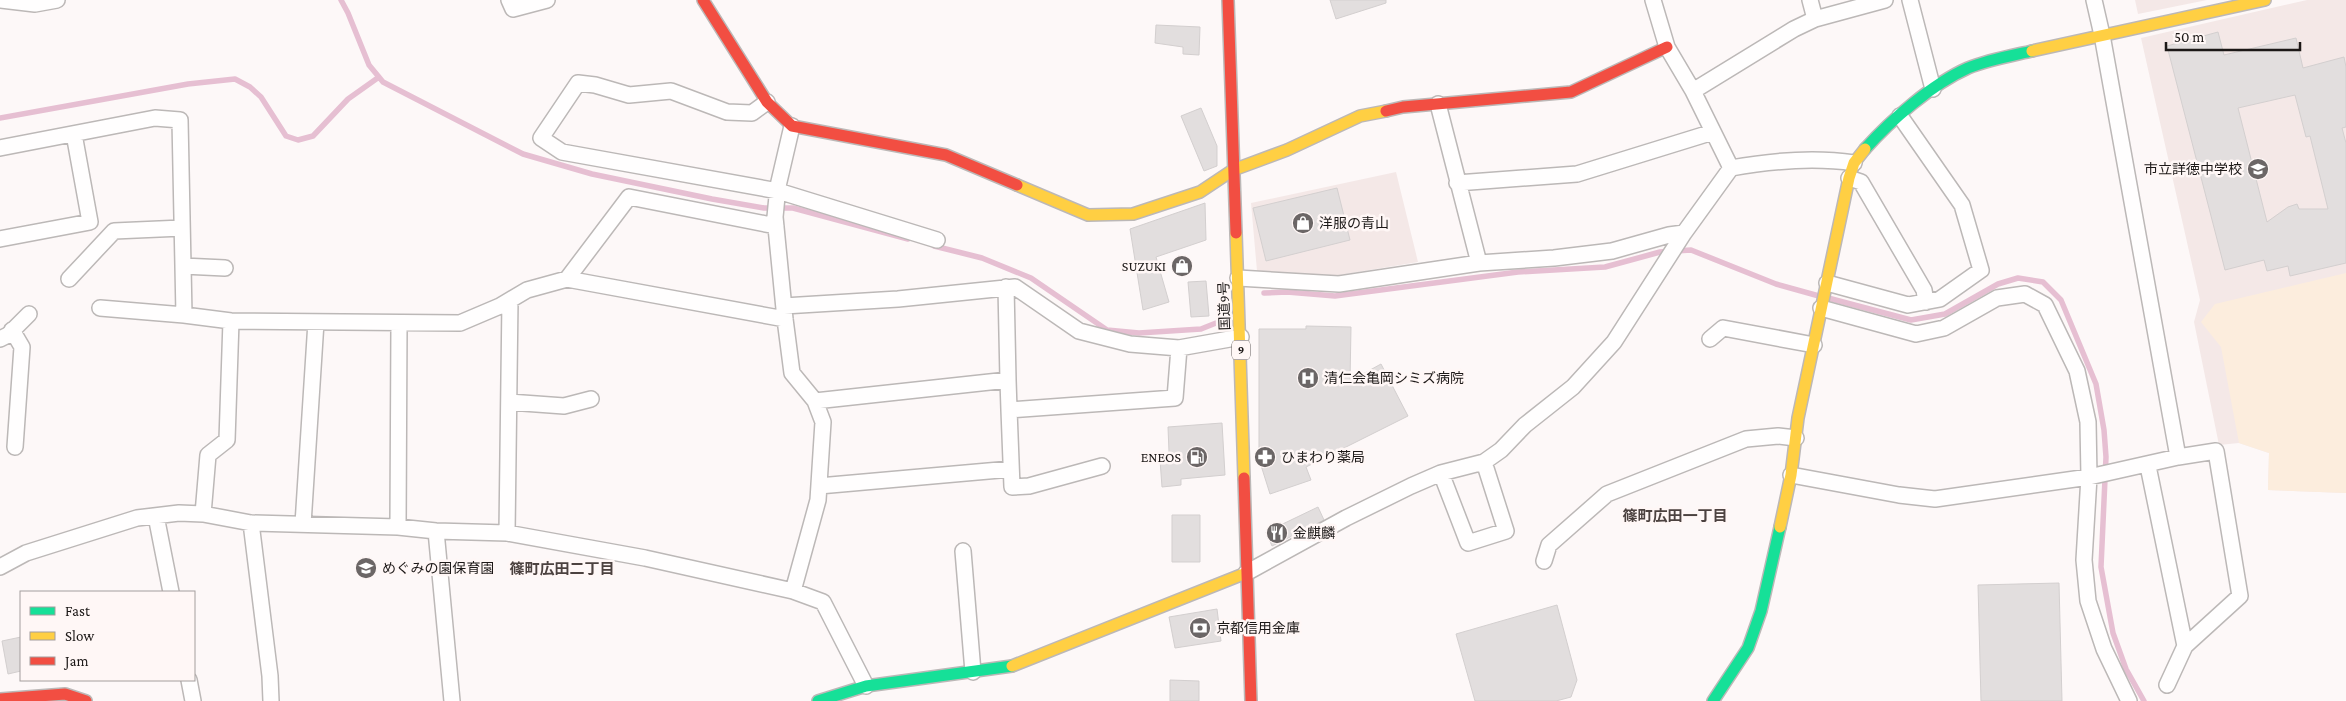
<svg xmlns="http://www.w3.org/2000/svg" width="2346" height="701" font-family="'Crimson Pro','Noto Sans JP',serif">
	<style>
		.built { fill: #f4e8e7 }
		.green { fill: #fceddd }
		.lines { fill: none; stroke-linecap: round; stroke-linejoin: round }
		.stream { stroke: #e6bfd2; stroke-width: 5.5 }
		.building { fill: #e2dede; stroke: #d3cfcf; fill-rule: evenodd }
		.street-casing { stroke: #bcb8b7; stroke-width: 18 }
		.fast-casing { stroke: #bcb8b7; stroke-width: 14 }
		.slow-casing { stroke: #bcb8b7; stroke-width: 14 }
		.jam-casing { stroke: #bcb8b7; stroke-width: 14 }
		.street { stroke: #fffefe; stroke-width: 15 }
		.fast { stroke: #16e098; stroke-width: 11 }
		.slow { stroke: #ffcf43; stroke-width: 11 }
		.jam { stroke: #f24e42; stroke-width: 11 }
		.labels { text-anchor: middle; stroke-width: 5; stroke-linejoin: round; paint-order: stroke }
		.shield { fill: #fff7f6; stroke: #605b5a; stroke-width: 1 }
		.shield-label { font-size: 12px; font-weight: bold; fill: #1c1817 }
		.poi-label { font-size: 14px; fill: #1c1817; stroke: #fff7f6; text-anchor: start }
		.street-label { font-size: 14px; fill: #1c1817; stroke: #fff7f6 }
		.neighbourhood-label { font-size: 15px; font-weight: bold; fill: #4c4240; stroke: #fff7f6 }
	</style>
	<rect width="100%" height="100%" fill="#fdf8f8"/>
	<!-- built -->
	<path class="built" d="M2135,0H2207L2138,14Z
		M2307,0H2346V493L2268,490L2269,453L2239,443L2219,445L2194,322L2200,300L2141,38Z
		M1396,172L1418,262L1328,277L1257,271L1251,203Z"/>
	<!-- green -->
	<path class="green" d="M2346,273V493L2268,490L2269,453L2239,443L2221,347L2201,322L2215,304Z"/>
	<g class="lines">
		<!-- stream -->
		<path class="stream" d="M341,0L348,13L369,65L383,82L523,154L592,174L712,199L764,208H793L908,239
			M0,118L188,84L235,79L250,87L261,97L286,136L298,140L313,136L348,99L379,77
			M934,246L982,258L1031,278L1107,330L1139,333L1201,329L1216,323
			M1264,293L1287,292L1335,296L1518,272L1605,267L1660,252L1691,250L1776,284L1819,296
			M1828,298L1911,320L1945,314L1998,284L2018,278L2043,282L2061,300L2096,384L2104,430L2106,457L2101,567L2113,633L2126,669L2144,701"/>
	</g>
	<!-- building -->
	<path class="building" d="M1330,0H1386V3L1336,19Z
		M1156,25L1200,27L1199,55L1183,54V47L1155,43Z
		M2218,32L2224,55L2296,38L2303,68L2344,57L2346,67V127L2342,128L2346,143V263L2290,276L2288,266L2267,271L2264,260L2225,270L2167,46ZM2295,95L2306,137L2310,136L2328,209H2299L2297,204L2288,207L2267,222L2238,108Z
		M1201,108L1217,146V166L1204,171L1181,116Z
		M1337,188L1350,240L1266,261L1253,208Z
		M1205,203L1206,240L1156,257L1169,302L1143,310L1130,229Z
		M1206,281L1209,316L1191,317L1188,282Z
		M1306,326L1351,327L1350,381L1381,364L1408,416L1306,467L1311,480L1270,494L1259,459V329H1306Z
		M1222,423L1225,475L1181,479V485L1162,487L1160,460L1169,452L1168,427Z
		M1318,507L1324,520L1272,546L1266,532Z
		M1172,515H1200V562H1172Z
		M2059,583L2062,701H1981L1978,585Z
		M1557,605L1577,680L1571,697L1556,701H1475L1456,634Z
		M1217,609L1221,641L1175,648L1169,617Z
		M21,637V671L8,674L2,641Z
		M1170,680L1199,681V701H1170Z"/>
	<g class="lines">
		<!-- street casing -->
		<g class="street-casing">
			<path id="street" d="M1,0L35,4L57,0
				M509,0L513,9L547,0
				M1653,0L1667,47L1693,91L1731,168
				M1910,0L1933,89
				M1815,19L1885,0
				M1693,91L1794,29L1815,19L1810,0
				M767,102L752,113L727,112L671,91L629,95L595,85L578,83L541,138L562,152L778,191L937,240
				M1438,104L1479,263
				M792,126L778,186L775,217L785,319L792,373L815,401L823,422L818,500L793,591
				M0,148L155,118L180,120L184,315L231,321L460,323L500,306L527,290L567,279L785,319
				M1849,178L1861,182L1924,290L1926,302
				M1457,183L1577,174L1713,132
				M0,239L90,222L74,134
				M183,266L225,268
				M1238,278L1339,284L1479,263L1554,258L1612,251L1669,235L1684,233
				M69,279L114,231L182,228
				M567,279L629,197L776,226
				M1827,283L1908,305L1940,299L1981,270L1962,205L1900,116
				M1006,287L1008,380
				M784,306L898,299L1015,287L1079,331L1130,344L1179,348
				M100,308L184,315
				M1821,308L1916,334L1944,328L1997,298L2025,294L2045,305L2077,371L2088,422L2089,477L2084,560L2088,601L2104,649L2129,701
				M12,330L22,347L15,447
				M0,339L8,335L29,314
				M1710,339L1723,328L1814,345
				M815,401L1008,380L1009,410L1175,398L1179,348L1241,337
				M509,402L564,406L591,399
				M1009,410L1012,487L1029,486L1102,466
				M2148,466L2185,646
				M1441,473L1468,543L1506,531L1484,462
				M1791,475L1899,495L1935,499L2089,477L2178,457L2102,35L2094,0
				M819,486L1011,469
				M203,514L208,455L227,440L231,321
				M156,516L171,592
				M251,523L270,676L271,701
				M303,524L316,322
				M398,527L399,324
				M436,531L452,701
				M507,533L510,300
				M963,551L973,672
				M1544,561L1549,545L1607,494L1746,439L1778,436L1796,438
				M0,567L26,553L137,518L179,513L203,514L251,523L398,527L436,531L507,533L645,558L793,591L823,602L866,686
				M1246,573L1346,518L1411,486L1441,473L1484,462L1501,450L1525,425L1573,387L1614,342L1684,233L1731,168C1770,161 1814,157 1854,163
				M189,680L193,701
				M2167,685L2185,646L2240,596L2216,451L2178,457"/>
		</g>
		<!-- fast casing -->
		<g class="fast-casing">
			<path id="fast" d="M1865,149C1891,120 1932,84 1968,68C1988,60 2010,56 2032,51
				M818,701L866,686L1012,666
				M1713,701L1748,648L1761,611L1780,527"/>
		</g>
		<!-- slow casing -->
		<g class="slow-casing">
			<path id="slow" d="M2032,51L2265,0
				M1017,185L1088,215L1133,214L1200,192L1233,170L1287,150L1360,116L1386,111
				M1236,233L1244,478
				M1780,527L1791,475L1798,418L1849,178L1854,163L1865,149
				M1012,666L1246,573"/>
		</g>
		<!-- jam casing -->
		<g class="jam-casing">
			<path id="jam" d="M703,0L767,102L792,126L946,155L1017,185
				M1228,0L1236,233
				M1386,111L1403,107L1571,92L1667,47
				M1244,478L1251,701
				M0,699L65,694L86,701"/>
		</g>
		<!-- street -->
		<use href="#street" class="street"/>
		<!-- fast -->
		<use href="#fast" class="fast"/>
		<!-- slow -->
		<use href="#slow" class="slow"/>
		<!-- jam -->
		<use href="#jam" class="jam"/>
	</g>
	<!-- icons -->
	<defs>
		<g id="school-disc" transform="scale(1.125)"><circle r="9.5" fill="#6b6666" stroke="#fff7f6"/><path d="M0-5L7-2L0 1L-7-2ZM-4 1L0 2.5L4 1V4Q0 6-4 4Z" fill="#fff"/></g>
		<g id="shop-disc" transform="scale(1.125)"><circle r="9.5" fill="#6b6666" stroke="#fff7f6"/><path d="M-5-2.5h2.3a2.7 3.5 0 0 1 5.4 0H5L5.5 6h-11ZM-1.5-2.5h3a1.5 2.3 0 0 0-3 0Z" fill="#fff"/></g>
		<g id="hospital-disc" transform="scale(1.125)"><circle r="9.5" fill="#6b6666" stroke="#fff7f6"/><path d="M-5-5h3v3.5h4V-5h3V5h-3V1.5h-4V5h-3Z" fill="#fff"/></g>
		<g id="fuel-disc" transform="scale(1.125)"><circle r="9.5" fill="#6b6666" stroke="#fff7f6"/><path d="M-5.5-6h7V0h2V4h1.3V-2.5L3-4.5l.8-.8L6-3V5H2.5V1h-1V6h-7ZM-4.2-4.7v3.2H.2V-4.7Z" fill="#fff"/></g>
		<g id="pharmacy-disc" transform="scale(1.125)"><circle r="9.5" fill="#6b6666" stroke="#fff7f6"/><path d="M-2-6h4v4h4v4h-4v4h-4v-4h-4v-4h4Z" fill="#fff"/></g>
		<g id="restaurant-disc" transform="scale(1.125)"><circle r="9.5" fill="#6b6666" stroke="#fff7f6"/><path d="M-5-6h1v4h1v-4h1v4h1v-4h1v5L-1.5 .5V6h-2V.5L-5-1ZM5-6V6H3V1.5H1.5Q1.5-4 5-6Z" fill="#fff"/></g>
		<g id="bank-disc" transform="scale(1.125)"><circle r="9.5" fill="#6b6666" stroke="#fff7f6"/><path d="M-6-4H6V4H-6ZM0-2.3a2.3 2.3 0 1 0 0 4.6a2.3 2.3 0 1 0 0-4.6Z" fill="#fff"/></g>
	</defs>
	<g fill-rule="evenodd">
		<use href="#school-disc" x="2258" y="169"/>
		<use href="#shop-disc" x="1303" y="223"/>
		<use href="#shop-disc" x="1182" y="266"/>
		<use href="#hospital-disc" x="1308" y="378"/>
		<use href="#fuel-disc" x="1197" y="457"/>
		<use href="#pharmacy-disc" x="1265" y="457"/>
		<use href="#restaurant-disc" x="1277" y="533"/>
		<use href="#school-disc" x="366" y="568"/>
		<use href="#bank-disc" x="1200" y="628"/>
	</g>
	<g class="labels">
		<!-- shield labels -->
		<rect class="shield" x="1232" y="340.5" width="18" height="19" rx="4"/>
		<g class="shield-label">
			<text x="1241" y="354">9</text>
		</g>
		<!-- poi labels -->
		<g class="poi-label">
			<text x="2242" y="174" text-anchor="end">市立詳徳中学校</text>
			<text x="1319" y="228">洋服の青山</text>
			<text x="1166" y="271" text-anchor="end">SUZUKI</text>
			<text x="1324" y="383">清仁会亀岡シミズ病院</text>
			<text x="1181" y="462" text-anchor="end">ENEOS</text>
			<text x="1281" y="462">ひまわり薬局</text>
			<text x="1293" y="538">金麒麟</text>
			<text x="382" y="573">めぐみの園保育園</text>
			<text x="1216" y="633">京都信用金庫</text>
		</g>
		<!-- street labels -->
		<g class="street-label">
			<text transform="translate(1224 306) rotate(-92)" y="5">国道9号</text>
		</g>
		<!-- neighbourhood labels -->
		<g class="neighbourhood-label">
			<text x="1675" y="521">篠町広田一丁目</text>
			<text x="562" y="574">篠町広田二丁目</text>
		</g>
	</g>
	<!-- legend -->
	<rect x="20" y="591" width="175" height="90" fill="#fff7f6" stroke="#a49e9d"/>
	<rect x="30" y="607" width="25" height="8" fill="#16e098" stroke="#a49e9d"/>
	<text x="65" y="616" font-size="15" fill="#1c1817">Fast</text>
	<rect x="30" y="632" width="25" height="8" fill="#ffcf43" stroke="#a49e9d"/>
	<text x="65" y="641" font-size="15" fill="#1c1817">Slow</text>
	<rect x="30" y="657" width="25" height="8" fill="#f24e42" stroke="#a49e9d"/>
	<text x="65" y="666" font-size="15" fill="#1c1817">Jam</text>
	<!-- scale -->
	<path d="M2166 42v8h134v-8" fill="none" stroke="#1c1817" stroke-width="2.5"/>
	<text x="2174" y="42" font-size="15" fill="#1c1817" stroke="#fff7f6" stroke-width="4" paint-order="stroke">50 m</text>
</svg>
